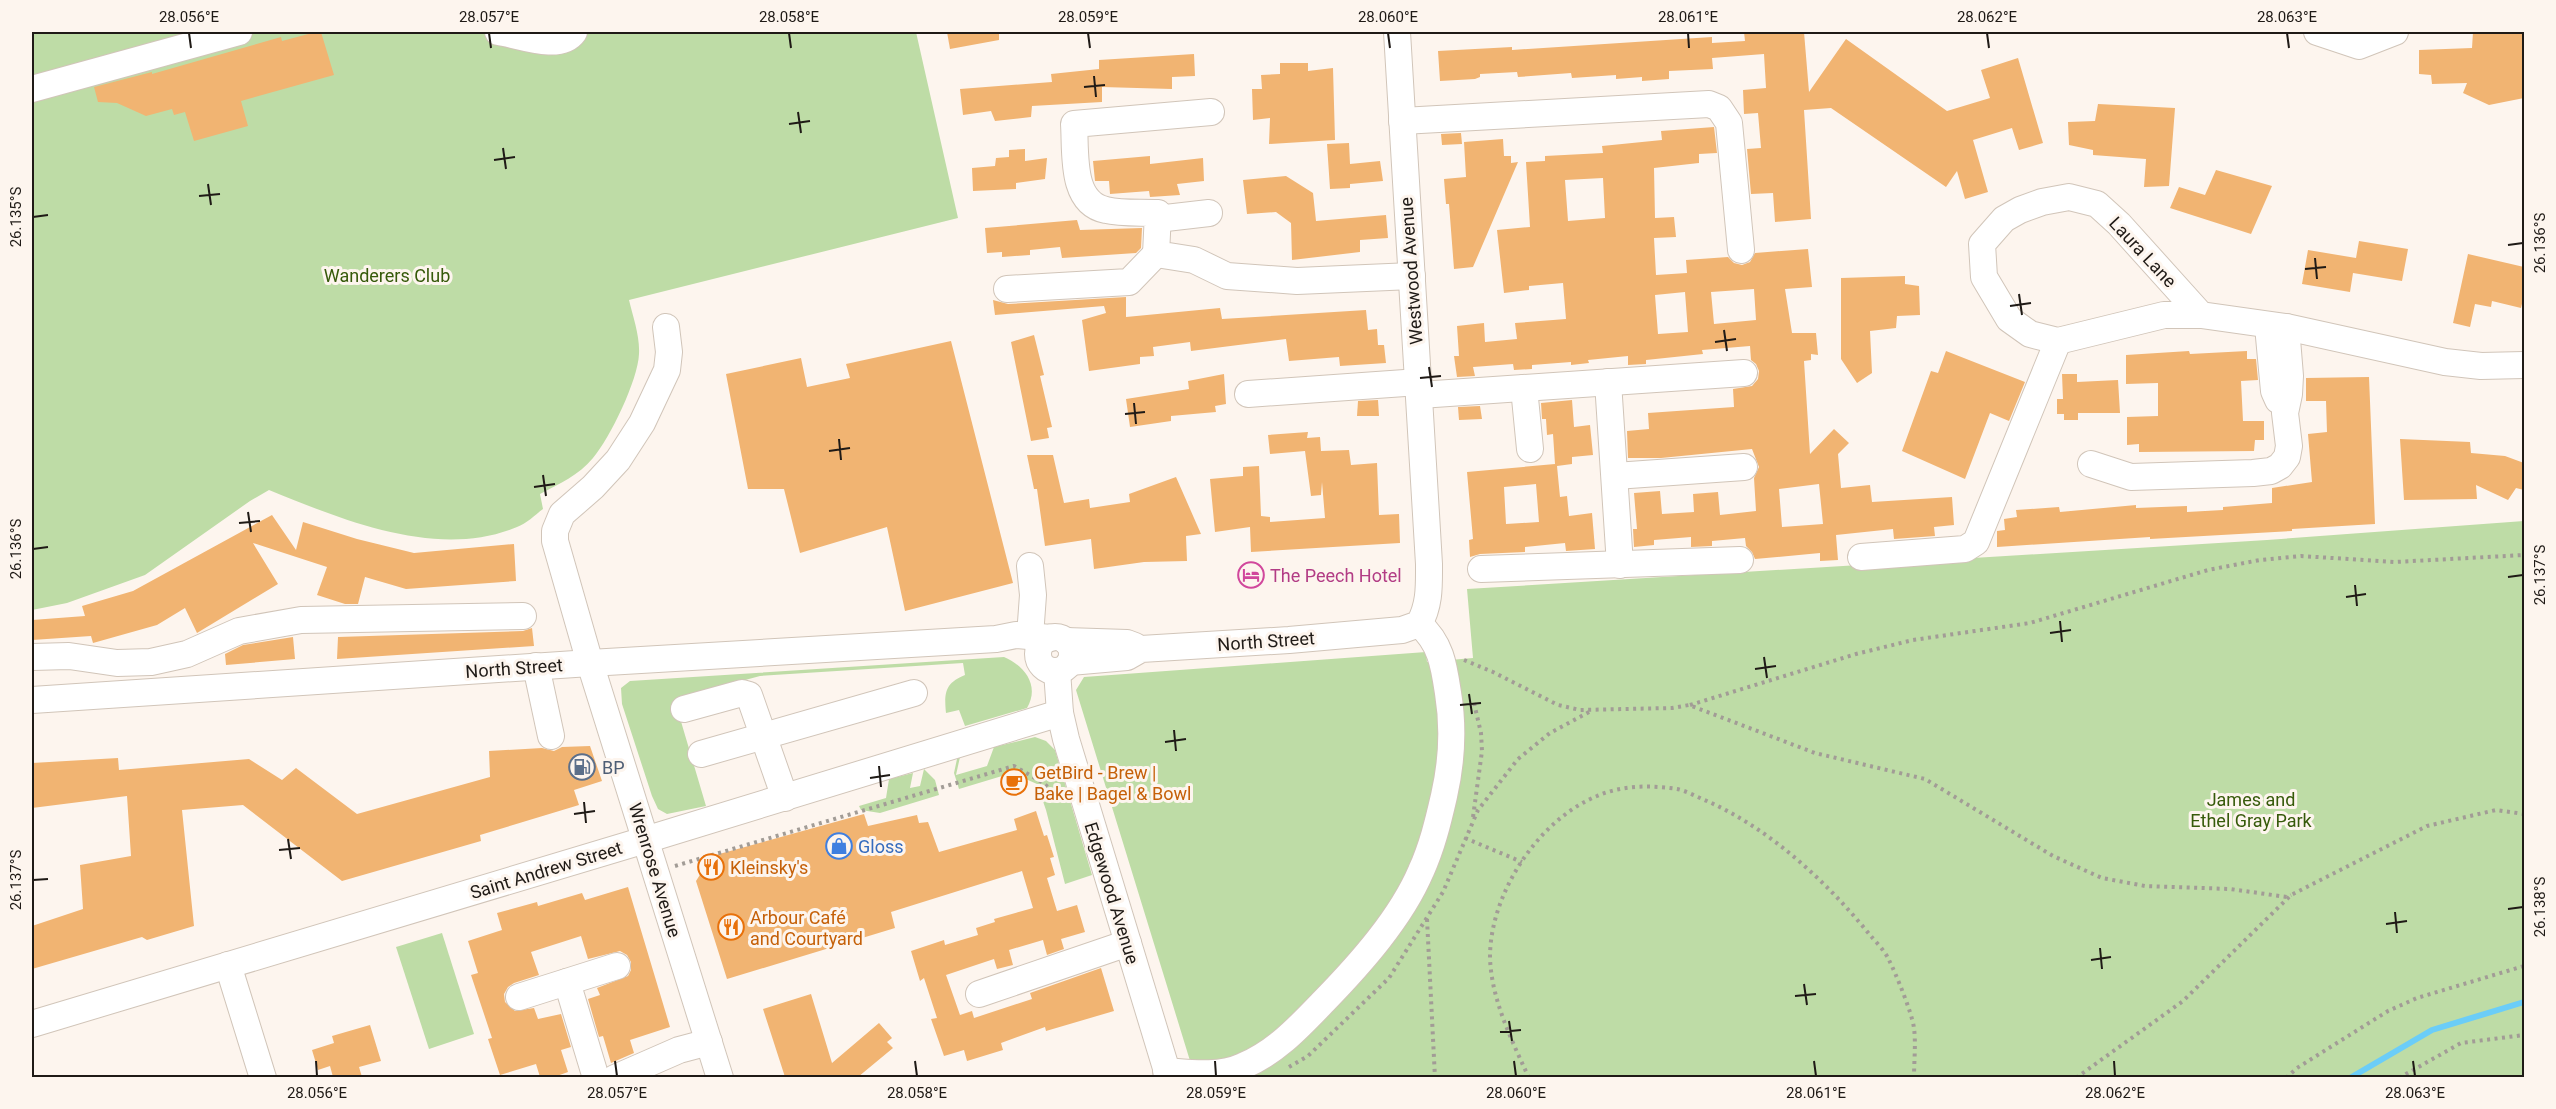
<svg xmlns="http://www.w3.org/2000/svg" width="2556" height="1109" viewBox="0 0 2556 1109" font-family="Roboto,sans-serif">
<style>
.green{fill:#bedca6}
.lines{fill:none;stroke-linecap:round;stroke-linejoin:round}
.stream{stroke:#6bcdf8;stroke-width:6}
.building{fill:#f1b472;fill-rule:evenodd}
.minor-casing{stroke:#d1c5b9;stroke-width:28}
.path{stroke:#a29c96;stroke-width:4;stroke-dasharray:3 4.5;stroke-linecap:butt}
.minor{stroke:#fff;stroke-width:26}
.ticks{fill:none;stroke:#1f1a16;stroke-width:2}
.labels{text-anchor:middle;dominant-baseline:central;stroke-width:6;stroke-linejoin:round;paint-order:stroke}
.street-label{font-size:18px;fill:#1f1a16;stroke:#fdf5ee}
.park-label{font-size:18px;fill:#365a0a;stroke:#fdf5ee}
.hotel-label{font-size:18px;fill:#b23c85;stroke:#fdf5ee;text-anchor:start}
.service-label{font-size:18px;fill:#4e5e75;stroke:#fdf5ee;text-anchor:start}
.food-label{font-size:18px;fill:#c56008;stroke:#fdf5ee;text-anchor:start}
.shop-label{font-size:18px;fill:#366cbe;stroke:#fdf5ee;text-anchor:start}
.neatline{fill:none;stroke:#1f1a16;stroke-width:2}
.ticks-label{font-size:15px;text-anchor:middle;fill:#1f1a16}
</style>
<rect width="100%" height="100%" fill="#fdf5ee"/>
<g class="green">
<path d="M32,32H916L958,218L629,300C633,317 640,336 639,354C638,380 610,438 593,458C579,475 559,484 540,494L543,509C535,515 526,524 517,527C438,560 343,520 269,490L250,501L145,575L67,603L32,610Z"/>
<path d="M2524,521V1077H1195L1076,690L1084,677L1426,652L1427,662L1473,658L1467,589L2267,540Z"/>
<path d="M1004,657C1025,666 1040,686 1027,708L965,726L959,710L946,713C944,693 945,683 965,675L963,663L760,676L682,697L677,708L706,806L667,814L658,809L652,796L622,704L621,688L630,681Z"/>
<path d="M1035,737L1046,741L1055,750L1092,875L1065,884L1046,810L1037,784L1012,773L959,789L954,773L957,759L960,757L956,775L987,766L994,747Z"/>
<path d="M924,769L935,780L939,795L880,813L861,810L859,806L886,798L889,779L913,773L910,788L920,786Z"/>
<path d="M442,933L474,1034L429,1049L396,947Z"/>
</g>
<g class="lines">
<path class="stream" d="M2350,1078L2432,1030L2524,1002"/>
</g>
<g class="building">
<path d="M316,32H321L334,75L241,101L248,126L194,141L185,112L174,115L172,109L146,116L117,103L98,102L94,87L152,72V74L281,37L282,41Z"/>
<path d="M947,32H999V40L950,49Z"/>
<path d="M1744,32H1804L1809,92L1846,39L1947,111L1990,98L1981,70L2018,58L2043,143L2019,150L2012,128L1973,140L1988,192L1965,199L1957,171L1946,187L1831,108L1804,110L1811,219L1775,222L1773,193L1751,194L1747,149L1761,148L1758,113L1744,114L1743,90L1766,88L1764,54L1712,58L1713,69L1669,71V79L1642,81V77L1616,79V75L1572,78L1571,73L1518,77L1517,72L1480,74V77L1475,79L1440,81L1438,51L1512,47V50L1712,37V43L1745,41Z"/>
<path d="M2473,32H2524V98L2489,105L2463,93L2467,83L2432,84L2431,75L2419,74V50L2472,48Z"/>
<path d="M1194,54L1195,76L1172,77V89L1102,87V102L1032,106L1031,117L995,121L991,111L963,115L960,89L1052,82L1051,74L1099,69V60Z"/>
<path d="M1280,63H1308V71L1333,68L1335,140L1269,144L1270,118L1253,120L1252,89H1262L1261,75L1280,74Z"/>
<path d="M2098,104L2175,108L2169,186L2144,187L2146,159L2093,155V150L2069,145L2068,122L2095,121Z"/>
<path d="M1714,127L1717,153L1699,154V163L1654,168L1655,218L1674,217L1676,237L1654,238L1656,275L1687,273L1686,260L1728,257L1734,263L1742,265L1750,262L1755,253L1808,249L1812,287L1785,289L1792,333H1816L1818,355L1811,354V360L1804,361L1810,454L1834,429L1849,443L1838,454L1841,488L1870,485L1872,502L1952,497L1954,525L1934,527L1935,536L1894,539L1893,529L1836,535L1838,560L1820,561V553L1755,559L1752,552L1746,546L1745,538L1712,541V546L1691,547V537L1654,540V545L1634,547L1633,529H1637L1634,493L1660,491L1662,514L1694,512L1693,494L1718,492L1720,515L1756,511L1754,478L1759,467L1752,449L1661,458H1628L1627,431L1649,429L1648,413L1734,407L1733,389L1752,386L1758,379L1759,371L1756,364L1751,360L1750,346L1702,350L1703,354L1646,360V364L1628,365V356L1588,360L1589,363L1571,365V362L1532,365V369L1514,370L1513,364L1473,367L1475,376L1457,377L1454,356H1459L1457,326L1484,323L1485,342L1517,339L1515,323L1566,319L1563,283L1529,286V290L1504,293L1497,230L1530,227L1526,162L1545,161V156L1603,153L1602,146L1662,140L1661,131ZM1603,178L1605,218L1568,221L1565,180ZM1754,289L1756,320L1714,324L1711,292ZM1685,292L1688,332L1658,334L1655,295ZM1819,484L1823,524L1782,527L1779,489Z"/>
<path d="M1461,133L1462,144L1442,145L1441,134Z"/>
<path d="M1503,139L1504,156H1511V163L1518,162L1473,267L1454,269L1449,204H1446L1444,179L1466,177L1464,142Z"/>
<path d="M1349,143L1350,164L1380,161L1383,181L1350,184V188L1330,189L1327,144Z"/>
<path d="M1025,149V161L1047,158L1045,179L1016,183V189L973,191L972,168L995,166L996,158L1009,157V150Z"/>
<path d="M1150,156V164L1203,158L1204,181L1177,184L1180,195L1150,197L1149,191L1110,194L1109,181H1095L1093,161Z"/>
<path d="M2216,170L2272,186L2251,234L2170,208L2179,187L2205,195Z"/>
<path d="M1286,176L1313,193L1316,221L1386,215L1388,238L1360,240V252L1292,260L1291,223L1276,212L1247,214L1243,180Z"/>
<path d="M1077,220L1080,230L1142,228L1141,248L1136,253L1062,258L1060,247L1030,250V255L1002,257V252L987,253L985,228Z"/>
<path d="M2359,241L2408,249L2402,281L2353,273L2350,292L2302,284L2308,250L2356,258Z"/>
<path d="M2468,254L2524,267V295L2521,308L2492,301L2491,307L2475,304L2470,327L2453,323Z"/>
<path d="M1905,276V284L1919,286L1920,315L1897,316L1896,328L1870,331L1872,373L1857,383L1841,359V278Z"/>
<path d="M1126,297V317L1220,308L1222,319L1366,310L1368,330L1377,329L1378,345H1384L1386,363L1340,366L1339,357L1289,361L1286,339L1191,351L1190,342L1153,347L1154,356L1140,357V364L1089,371L1082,320L1106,313L1104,306L995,315L993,300L1008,304Z"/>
<path d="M1034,335L1044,375L1040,376L1052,427L1047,428L1049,438L1031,441L1011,342Z"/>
<path d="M951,341L1013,583L905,611L887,527L800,553L784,489H748L726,374L801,358L807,387L850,378L846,364Z"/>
<path d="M1946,351L2025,382L2009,421L1990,413L1965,479L1902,451L1931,371L1938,373Z"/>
<path d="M2189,351L2190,354L2247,351V359H2256L2258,380L2241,381L2243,421H2264V440H2255L2254,451L2139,452V444L2127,445V417L2158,416V383L2126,384V355Z"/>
<path d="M1224,374L1226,404L1215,406L1216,412L1171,416V421L1130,427L1126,399L1189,389L1188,381Z"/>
<path d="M2062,374H2077V382L2118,380L2120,413H2078V420H2064V414H2057V399H2063Z"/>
<path d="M2369,377L2375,524L2292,529V531L2150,539V537L1997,547V531L2005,530L2004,519L2017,517L2016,510L2059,507L2060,512L2136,505V508L2187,506V512L2223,510V507L2272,503V488L2312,482L2308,434L2327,432L2326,401H2306V378Z"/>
<path d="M1378,400L1379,416H1357L1358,401Z"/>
<path d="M1572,400L1574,427L1590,425L1593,455L1572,457V464L1557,466L1560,497L1567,496L1569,516L1592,513L1595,549L1566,551L1565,543L1525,547V552L1480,554L1470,557L1469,540L1473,539L1467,472L1555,464L1553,434L1547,435L1546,419H1542L1541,403ZM1536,484L1539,522L1506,524L1504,487Z"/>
<path d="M1480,406L1482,419L1459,420L1458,407Z"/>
<path d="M1308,432L1307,438L1320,437L1321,451L1349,450L1351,465L1377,463L1379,515L1399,514L1400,543L1251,552L1250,527L1215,532L1210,479L1243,476V467L1259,466L1261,516L1270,517V522L1325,518L1322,482L1321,495L1311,496L1305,451L1270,454L1268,435Z"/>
<path d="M2400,439L2470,442L2471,453L2505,456L2524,463V490L2516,488L2508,500L2476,485L2477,499L2404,500Z"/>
<path d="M1027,455H1053L1064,503L1089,499L1090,508L1130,502L1129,494L1176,477L1201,534L1186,536L1187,561L1144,562L1094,569L1091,539L1045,546L1037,489H1034Z"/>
<path d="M272,515L296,550L303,522L357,539L414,553L514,544L516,581L406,589L365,577L358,604H345L317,595L327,567L253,543L278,584L197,633L185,608L157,625L93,643L91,636L32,640V620L85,616L82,606L133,591Z"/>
<path d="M532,628L534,646L337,659L338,637L523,631Z"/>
<path d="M293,637L295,659L226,665L225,654L243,645Z"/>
<path d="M590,746L602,781L574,790L579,805L480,835L481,841L342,881L243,805L182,810L194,926L147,940L142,937L32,969V926L83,909L80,865L131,856L127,796L32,808V763L118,758L119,770L249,759L282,780L296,768L357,814L490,777L489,751L542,748L554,751L562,747Z"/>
<path d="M1036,811L1044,836L1047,835L1054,857L1050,858L1055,875L1047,878L1057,911L1077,905L1085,932L1061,939L1064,949L1047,955L1043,940L1009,950L1013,965L997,969L994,959L946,975L960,1015L972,1011L974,1018L1032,999L1030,993L1101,968L1114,1011L1046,1031L1045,1027L1001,1043L1003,1050L967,1061L964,1050L944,1056L931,1019L937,1018L924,978L920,981L911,951L944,940L945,945L978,935L976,928L995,922L994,919L1033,908L1022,871L891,912L895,928L727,979L696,881L712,856L864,814L868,826L917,815L919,823L928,822L939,852L1017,830L1014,819Z"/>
<path d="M628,887L670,1027L630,1040L634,1053L611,1063L603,1036L599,1037L588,999L600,995L597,988L628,976L631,970V962L627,955L620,951L588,959L581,936L531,952L539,975L514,983L508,987L504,994L505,1002L515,1011L534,1008L538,1019L561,1014L571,1047L561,1050L568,1072L554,1077H540L536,1064L500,1075L488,1039L492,1038L471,975L478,973L468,941L502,930L497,913L537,902L538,906L582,893L585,900Z"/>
<path d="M811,994L832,1063L879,1023L892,1038L887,1042L893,1048L858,1077H785L763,1009Z"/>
<path d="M370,1025L381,1061L359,1067L362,1077H333L330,1066L318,1070L312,1050L334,1043L332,1036Z"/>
</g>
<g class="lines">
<g class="minor-casing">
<g id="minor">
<path d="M498,32C519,35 560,52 574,32"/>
<path d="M2317,32L2359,46L2395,32"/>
<path d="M32,89L239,32"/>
<path d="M1211,112L1074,124C1076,152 1070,203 1106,210C1122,214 1141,212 1158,213L1156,254L1194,260L1227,276L1297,281L1412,276"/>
<path d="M1402,121L1709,104L1719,108L1729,123L1741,250"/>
<path d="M1157,219L1209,213"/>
<path d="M1007,289L1129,282L1156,254"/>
<path d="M2201,315L2119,224L2097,204L2069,197L2042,202L2020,210L2004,219L1982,244L1984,277L2009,319L2030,334L2058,341L2164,315H2201L2286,327L2445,362L2481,366L2524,365"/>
<path d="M2268,326L2274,391L2278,400"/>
<path d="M666,327L669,352L667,370L642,423L618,460L593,487L562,514L555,531V541L590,663L720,1078"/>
<path d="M1608,382L1620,565"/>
<path d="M1524,388L1530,449"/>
<path d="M1248,394L1419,382"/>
<path d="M1420,395L1744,373"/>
<path d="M2091,464L2131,477L2253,473L2271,471L2280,466L2287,457L2289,446L2285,413L2289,394L2290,376L2286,327"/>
<path d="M1615,476L1744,467"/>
<path d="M1861,557L1965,549L1976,542L2058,341"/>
<path d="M1481,569L1740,560"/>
<path d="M1030,636L1033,595L1030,566"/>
<circle cx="1055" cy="654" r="17"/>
<path d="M1066,641L1127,643L1135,646"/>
<path d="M32,657L69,656L117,663L151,662L187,654L239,631L301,620L523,616"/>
<path d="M1070,662L1127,657L1141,649L1289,640L1402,630L1419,624C1430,605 1429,585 1429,564L1397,32"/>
<path d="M536,666L551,736"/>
<path d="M1057,671L1060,713L1066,739L1169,1078"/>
<path d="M32,700L590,663L996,639L1016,635L1051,638"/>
<path d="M684,709L742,693L749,695L785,798"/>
<path d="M701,754L914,693"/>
<path d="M228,965L263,1078"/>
<path d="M567,982L596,1078"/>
<path d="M979,994L1128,943"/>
<path d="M519,997L617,966"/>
<path d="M32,1024L645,840L1060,713"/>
<path d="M1166,1071C1191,1073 1219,1077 1243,1066C1276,1052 1299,1027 1324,1001C1360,964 1401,918 1421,871C1432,847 1438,822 1444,796C1452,761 1454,729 1448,693C1444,666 1441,643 1419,624"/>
<path d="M615,1078L679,1050L709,1042"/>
</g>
</g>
<g class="path">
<path d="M1464,660L1493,672L1558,705L1580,710L1672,708L1689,705L1815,753L1925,779L2053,856L2102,878L2145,886L2230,889L2287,897L2291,895"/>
<path d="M1690,705L1856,654L1913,640L2030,623L2208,570L2260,560L2301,556L2395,562L2524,555"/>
<path d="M1473,817L1482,751L1481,733L1474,703"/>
<path d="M1465,838L1522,862"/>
<path d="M675,866L1014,766L1042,782L1060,798"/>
<path d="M1427,919L1435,1078"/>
<path d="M1289,1067L1308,1056L1389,978L1443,892L1478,810L1518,759L1550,733L1591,711"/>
<path d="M1529,1078C1512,1041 1491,999 1490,957C1490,894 1538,820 1597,796C1622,785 1651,785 1677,789C1687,791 1697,797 1707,801C1770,829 1826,881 1870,935C1876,942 1885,951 1889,960C1896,974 1912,1013 1914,1028C1916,1044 1914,1061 1914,1078"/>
<path d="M2076,1078L2183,1001L2291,895L2427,826L2496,810L2524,814"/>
<path d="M2286,1078L2297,1068L2388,1011L2417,998L2524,966"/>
<path d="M2399,1078L2461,1043L2524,1035"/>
</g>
<use href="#minor" class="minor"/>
</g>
<path class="ticks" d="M189,33L191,48M489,33L491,48M789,33L791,48M1088,33L1090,48M1388,33L1390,48M1688,33L1689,48M1987,33L1989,48M2287,33L2289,48M1094,76L1096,97M1084,87L1105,85M798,112L801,133M789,124L810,121M503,148L506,169M494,160L515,157M208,184L211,205M199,196L220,194M33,217L48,215M2508,245L2523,243M2315,258L2317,279M2305,269L2326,267M2019,294L2022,315M2010,306L2031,303M1724,330L1727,351M1715,342L1736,339M1429,367L1432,387M1420,378L1441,376M1134,403L1136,424M1125,414L1145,412M839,439L841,460M829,451L850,448M543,475L546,496M534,487L555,484M248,512L251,532M239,523L260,521M33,549L48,547M2508,577L2523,575M2355,585L2357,606M2346,597L2366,594M2060,621L2062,642M2050,633L2071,630M1764,657L1767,678M1755,669L1776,666M1469,694L1472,714M1460,705L1481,703M1174,730L1176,751M1165,742L1186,739M879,766L881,787M870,778L890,775M584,802L586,823M574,814L595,811M288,839L291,859M279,850L300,848M33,880L48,879M2508,909L2523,907M2395,912L2397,933M2386,924L2407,921M2100,948L2102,969M2091,960L2111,957M1804,984L1807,1005M1795,996L1816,994M1509,1021L1512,1041M1500,1032L1521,1030M316,1061L317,1076M615,1061L617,1076M915,1061L917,1076M1215,1061L1216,1076M1514,1061L1516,1076M1814,1061L1816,1076M2114,1061L2115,1076M2413,1061L2415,1076"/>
<defs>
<g id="hotel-ring" transform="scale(1.35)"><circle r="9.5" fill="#fdf5ee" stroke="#d1479c" stroke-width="1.5"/><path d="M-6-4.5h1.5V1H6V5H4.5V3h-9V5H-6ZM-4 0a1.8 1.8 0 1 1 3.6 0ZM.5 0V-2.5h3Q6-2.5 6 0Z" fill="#d1479c"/></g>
<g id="fuel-ring" transform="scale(1.35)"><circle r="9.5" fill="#fdf5ee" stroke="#5c6f8a" stroke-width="1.5"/><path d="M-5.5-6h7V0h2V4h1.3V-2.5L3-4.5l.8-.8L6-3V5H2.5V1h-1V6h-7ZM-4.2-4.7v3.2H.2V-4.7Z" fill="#5c6f8a"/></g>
<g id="cafe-ring" transform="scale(1.35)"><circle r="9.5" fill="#fdf5ee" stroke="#e8710a" stroke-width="1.5"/><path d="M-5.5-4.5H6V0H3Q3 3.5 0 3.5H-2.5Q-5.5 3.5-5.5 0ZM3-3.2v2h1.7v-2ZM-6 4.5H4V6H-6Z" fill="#e8710a"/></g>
<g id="shop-ring" transform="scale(1.35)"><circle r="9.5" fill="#fdf5ee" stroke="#3f7fe0" stroke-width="1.5"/><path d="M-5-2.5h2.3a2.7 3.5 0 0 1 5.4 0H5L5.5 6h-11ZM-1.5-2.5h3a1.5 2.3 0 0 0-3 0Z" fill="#3f7fe0"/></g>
<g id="restaurant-ring" transform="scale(1.35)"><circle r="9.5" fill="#fdf5ee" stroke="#e8710a" stroke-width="1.5"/><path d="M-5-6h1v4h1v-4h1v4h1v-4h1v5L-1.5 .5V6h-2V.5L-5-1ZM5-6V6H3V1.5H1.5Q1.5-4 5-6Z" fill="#e8710a"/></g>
</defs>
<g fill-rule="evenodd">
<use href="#hotel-ring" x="1251" y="575"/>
<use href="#fuel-ring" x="582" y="767"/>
<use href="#cafe-ring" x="1014" y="782"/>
<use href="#shop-ring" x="839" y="846"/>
<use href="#restaurant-ring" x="711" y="867"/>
<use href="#restaurant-ring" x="731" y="927"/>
</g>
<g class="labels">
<g class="street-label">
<text transform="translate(2143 252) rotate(47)">Laura Lane</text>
<text transform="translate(1411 271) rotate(-94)">Westwood Avenue</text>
<text transform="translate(1266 641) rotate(-4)">North Street</text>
<text transform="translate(514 668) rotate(-4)">North Street</text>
<text transform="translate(546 870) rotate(-17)">Saint Andrew Street</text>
<text transform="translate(655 870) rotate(73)">Wrenrose Avenue</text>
<text transform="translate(1112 893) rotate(73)">Edgewood Avenue</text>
</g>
<g class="park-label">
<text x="387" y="275">Wanderers Club</text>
<text x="2251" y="799">James and<tspan x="2251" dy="21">Ethel Gray Park</tspan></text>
</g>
<g class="hotel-label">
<text x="1270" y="575">The Peech Hotel</text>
</g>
<g class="service-label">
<text x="602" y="767">BP</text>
</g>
<g class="food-label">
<text x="1034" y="772">GetBird - Brew |<tspan x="1034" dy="21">Bake | Bagel &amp; Bowl</tspan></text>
<text x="730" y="867">Kleinsky's</text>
<text x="750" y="917">Arbour Café<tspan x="750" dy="21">and Courtyard</tspan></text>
</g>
<g class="shop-label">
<text x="858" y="846">Gloss</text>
</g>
</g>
<rect width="2556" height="1109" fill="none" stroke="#fdf5ee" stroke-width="66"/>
<rect x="33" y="33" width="2490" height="1043" class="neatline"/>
<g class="ticks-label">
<text x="189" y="22">28.056°E</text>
<text x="489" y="22">28.057°E</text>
<text x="789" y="22">28.058°E</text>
<text x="1088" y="22">28.059°E</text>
<text x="1388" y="22">28.060°E</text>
<text x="1688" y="22">28.061°E</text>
<text x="1987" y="22">28.062°E</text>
<text x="2287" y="22">28.063°E</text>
<text transform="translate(16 217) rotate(-90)" y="5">26.135°S</text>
<text transform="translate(2540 243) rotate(-90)" y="5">26.136°S</text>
<text transform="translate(16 549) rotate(-90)" y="5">26.136°S</text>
<text transform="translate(2540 575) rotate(-90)" y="5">26.137°S</text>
<text transform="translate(16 880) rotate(-90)" y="5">26.137°S</text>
<text transform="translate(2540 907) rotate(-90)" y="5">26.138°S</text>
<text x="317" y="1098">28.056°E</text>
<text x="617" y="1098">28.057°E</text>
<text x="917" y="1098">28.058°E</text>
<text x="1216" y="1098">28.059°E</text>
<text x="1516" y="1098">28.060°E</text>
<text x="1816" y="1098">28.061°E</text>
<text x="2115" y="1098">28.062°E</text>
<text x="2415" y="1098">28.063°E</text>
</g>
</svg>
